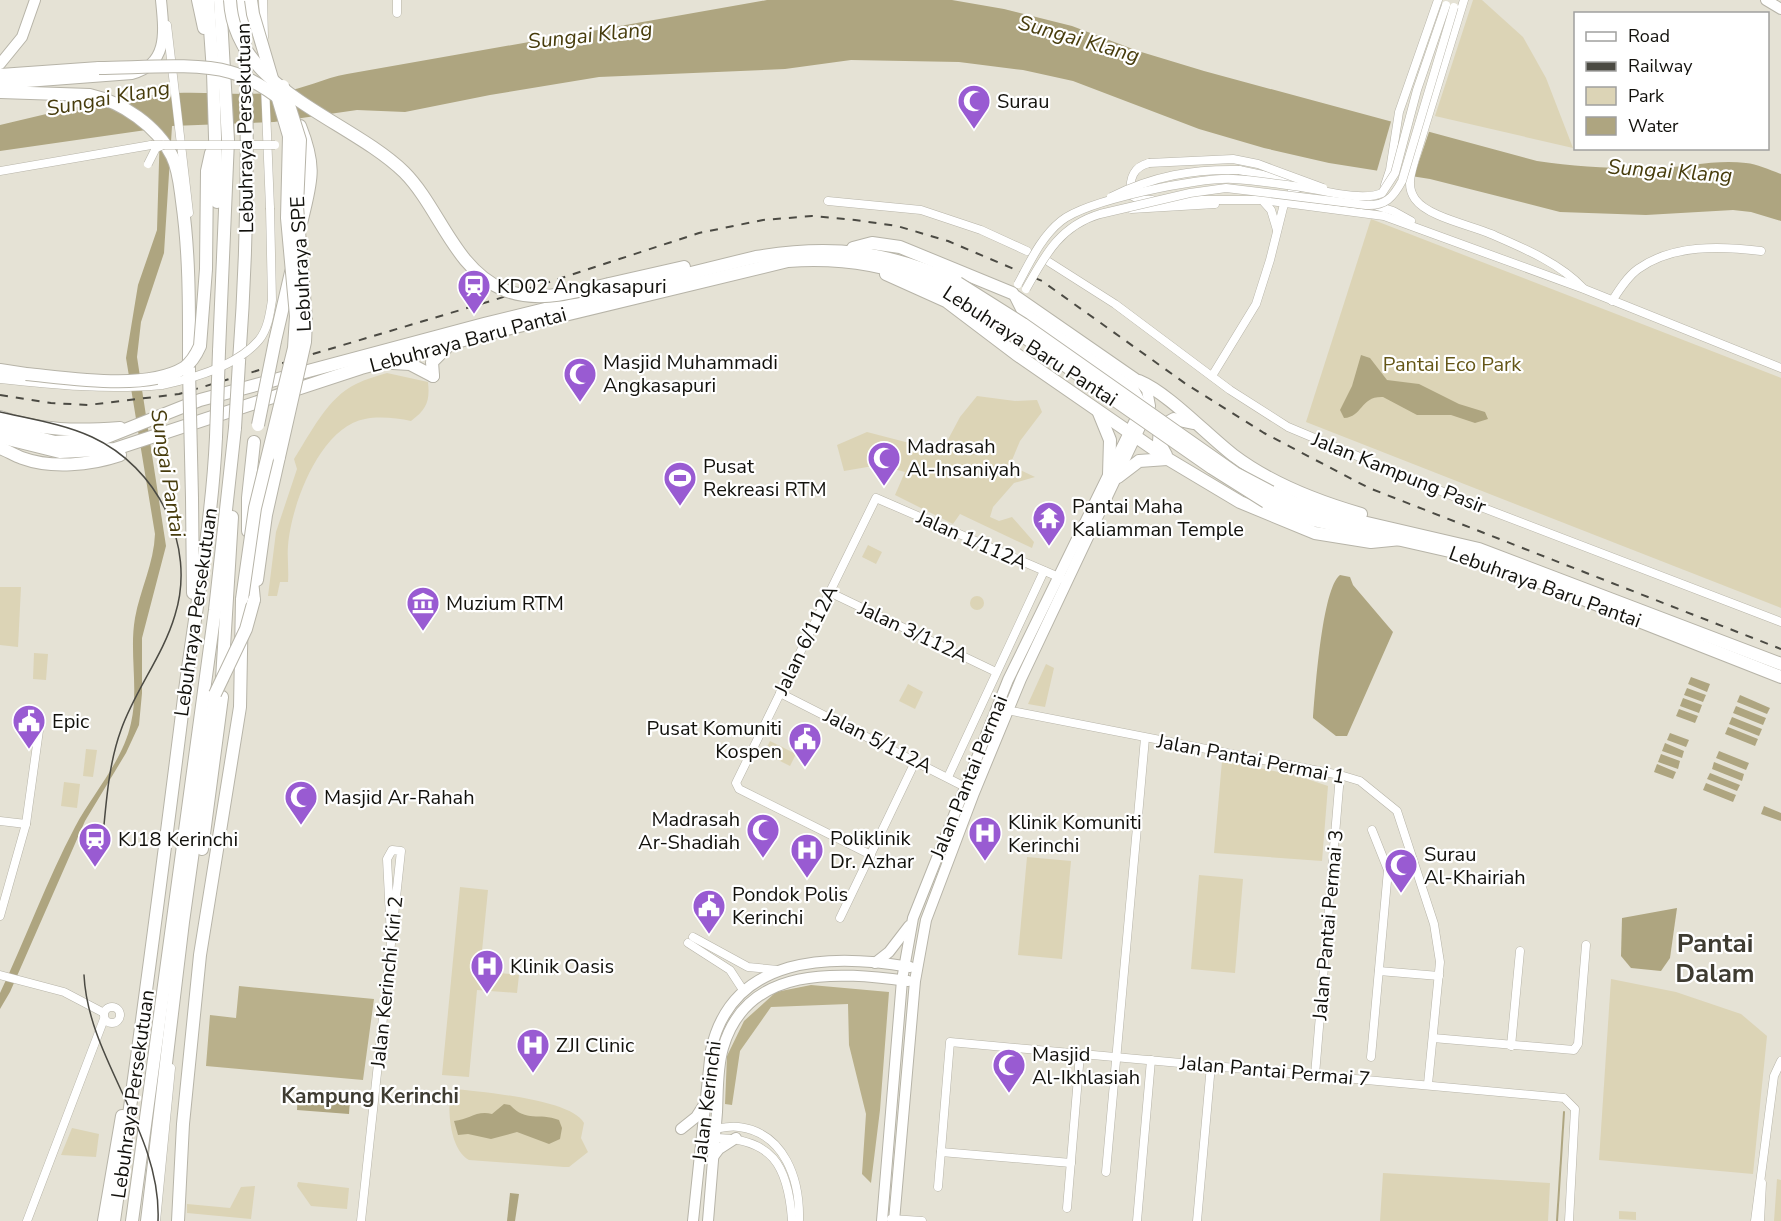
<svg xmlns="http://www.w3.org/2000/svg" width="1781" height="1221" viewBox="0 0 1781 1221" font-family="'Nunito Sans',sans-serif">
<style>
.green{fill:#dcd4b6}
.forest{fill:#b9b08b}
.water{fill:#aea580}
.pier{fill:#e5e2d5}
.lines{fill:none;stroke-linecap:round;stroke-linejoin:round}
.stream{stroke:#aea580;stroke-width:2}
.minor-casing{stroke:#b7b4a8;stroke-width:9}
.major-casing{stroke:#b7b4a8;stroke-width:12}
.highway-casing{stroke:#b7b4a8;stroke-width:14}
.minor{stroke:#fff;stroke-width:8}
.major{stroke:#fff;stroke-width:10}
.highway{stroke:#fff;stroke-width:12}
.tram{stroke:#4b4a43;stroke-width:1.5}
.rail{stroke:#4b4a43;stroke-width:2;stroke-dasharray:8 8;stroke-linecap:butt}
.minor-bridge-casing{stroke:#b7b4a8;stroke-width:9;stroke-linecap:butt}
.highway-bridge-casing{stroke:#b7b4a8;stroke-width:14;stroke-linecap:butt}
.minor-bridge{stroke:#fff;stroke-width:8}
.highway-bridge{stroke:#fff;stroke-width:12}
.labels{text-anchor:middle;dominant-baseline:central;stroke-width:4.5;stroke-linejoin:round;paint-order:stroke}
.poi-label{font-size:20px;fill:#12110c;stroke:#fff;text-anchor:start}
.street-label{font-size:20px;fill:#12110c;stroke:#fff}
.park-label{font-size:20px;fill:#645617;stroke:#fff}
.water-label{font-size:21px;font-style:italic;fill:#473c0c;stroke:#fff}
.neighbourhood-label{font-size:21px;font-weight:bold;fill:#3f3c32;stroke:#fff}
.district-label{font-size:26px;font-weight:bold;fill:#3f3c32;stroke:#fff}
</style>
<rect width="100%" height="100%" fill="#e5e2d5"/>
<g class="green">
<path d="M1473,0H1482L1523,37L1546,78L1573,148L1435,116Z"/>
<path d="M1371,219L1781,378V608L1306,422Z"/>
<path d="M387,373L428,382C430,401 427,409 411,421C397,418 379,416 365,419C320,427 291,505 288,546C287,558 289,570 288,582H280L277,596H268L276,532L297,469L294,459C310,434 328,397 356,384C366,379 377,376 387,373Z"/>
<path d="M977,396L1015,401L1037,400L1042,412L1020,441L1010,465L1035,477L1014,483L993,507L990,517L999,521L1012,517L1034,542L1032,548L960,514L953,524L895,495L905,472L879,465L844,471L837,445L867,432L917,445L944,447L960,417Z"/>
<path d="M868,545L882,552L876,564L862,557Z"/>
<path d="M0,587H21L18,647L0,645Z"/>
<circle cx="977" cy="603" r="7"/>
<path d="M34,653L48,654L46,680L33,679Z"/>
<path d="M1046,664L1054,668L1045,707L1028,704Z"/>
<path d="M908,684L923,692L915,709L899,701Z"/>
<path d="M770,741L796,754L790,766L764,753Z"/>
<path d="M86,749L97,750L93,777L83,776Z"/>
<path d="M1222,761L1295,775L1328,786L1322,861L1214,853Z"/>
<path d="M64,782L80,784L77,808L61,806Z"/>
<path d="M1027,857L1071,861L1062,959L1018,955Z"/>
<path d="M1199,875L1243,879L1235,973L1191,969Z"/>
<path d="M460,887L488,890L480,971L519,975L517,993L477,990L469,1077L442,1075Z"/>
<path d="M1611,979L1676,992L1741,1014L1767,1036L1753,1174L1599,1160Z"/>
<path d="M455,1089C481,1092 571,1099 584,1123L581,1138L588,1152L569,1167H564L469,1160C450,1149 448,1113 450,1094Z"/>
<path d="M72,1128L99,1134L96,1157L61,1155Z"/>
<path d="M1383,1173L1550,1183L1548,1221H1380Z"/>
<path d="M1777,1179L1781,1180V1221H1774Z"/>
<path d="M298,1182L349,1188L347,1209L311,1206L297,1186Z"/>
<path d="M255,1186L251,1219L187,1213V1204L230,1208L241,1187Z"/>
<path d="M1619,1211L1636,1212V1220L1619,1219Z"/>
</g>
<g class="forest">
<path d="M811,985L889,992L880,1110L871,1183L862,1174L866,1114L849,1045L848,1004L771,1007L740,1051L732,1105L725,1104L727,1056L744,1021L776,992Z"/>
<path d="M239,986L374,999L363,1080L206,1066L210,1015L236,1018Z"/>
</g>
<g class="water">
<path d="M767,0H952L1004,9L1072,26L1138,51L1204,71L1537,161C1577,167 1617,169 1658,168C1687,167 1717,159 1746,163C1757,164 1770,170 1781,174V221L1751,212L1733,210L1646,215L1560,212L1430,179L1329,163L1264,148L1199,129L1073,81L1023,70L959,62L851,60L785,69L599,77L490,95L405,112L357,110L274,122L172,126L164,253L141,322L137,357L166,546L142,638V693L139,725L126,753L85,821L10,992L0,1009V993C26,938 47,880 75,827C93,793 123,761 131,723C139,688 129,653 135,618C140,590 154,563 155,534L126,358L138,285L157,230L160,128L0,151V125C53,112 107,99 162,94C201,90 241,97 281,92C304,89 324,78 347,74Z"/>
<path d="M1361,355L1370,358L1387,380L1419,384L1459,404L1485,412L1488,419L1475,423L1451,415H1417L1383,397C1360,396 1363,417 1344,418L1340,410L1352,386Z"/>
<path d="M1340,575L1350,577L1353,585L1393,632L1347,736H1336L1313,718C1315,693 1322,588 1340,575Z"/>
<path d="M1691,677L1710,684L1707,692L1688,684Z"/>
<path d="M1687,688L1706,695L1703,702L1684,695Z"/>
<path d="M1740,695L1770,708L1767,714L1737,702Z"/>
<path d="M1683,698L1702,705L1699,713L1680,706Z"/>
<path d="M1736,706L1766,718L1763,725L1733,713Z"/>
<path d="M1679,709L1698,716L1695,723L1676,716Z"/>
<path d="M1732,717L1762,729L1759,736L1729,724Z"/>
<path d="M1728,727L1758,739L1755,746L1725,734Z"/>
<path d="M1670,733L1689,740L1686,747L1667,740Z"/>
<path d="M1665,743L1684,751L1682,758L1662,751Z"/>
<path d="M1719,751L1749,763L1746,770L1716,758Z"/>
<path d="M1661,754L1680,761L1678,769L1658,762Z"/>
<path d="M1714,762L1744,774L1742,781L1712,769Z"/>
<path d="M1657,764L1676,772L1673,779L1654,772Z"/>
<path d="M1710,773L1740,785L1737,791L1707,779Z"/>
<path d="M1706,783L1736,795L1733,802L1703,790Z"/>
<path d="M1764,806L1781,813V821L1761,814Z"/>
<path d="M1677,908L1670,958L1661,971L1631,968L1621,956L1622,918Z"/>
<path d="M298,1094L350,1099L349,1114L297,1110Z"/>
<path d="M504,1104L510,1105C527,1123 538,1112 559,1120L562,1128L560,1139L549,1144L517,1132L491,1139L468,1134L458,1135L454,1121C469,1120 476,1110 492,1114Z"/>
<path d="M510,1193L519,1194L515,1221H507Z"/>
</g>
<path class="pier" d="M1392,118L1430,129L1413,179L1376,174Z"/>
<g class="lines">
<path class="stream" d="M1557,1221L1564,1112"/>
<g class="minor-casing">
<g id="minor">
<path d="M263,0L264,37"/>
<path d="M1464,0L1415,159C1411,174 1406,186 1415,199C1428,217 1470,225 1491,234C1521,247 1560,263 1583,288"/>
<path d="M397,13V0"/>
<path d="M167,25L189,213"/>
<path d="M265,85L270,208"/>
<path d="M1149,163C1133,167 1129,178 1131,195L1138,199L1152,200"/>
<path d="M1239,170L1306,184"/>
<path d="M0,171L151,145"/>
<path d="M1385,185L1390,170L1399,112L1438,0"/>
<path d="M1349,197L1393,211L1411,221"/>
<path d="M1167,200H1262L1384,216L1584,289L1781,368"/>
<path d="M828,201L921,210L981,230L1027,251"/>
<path d="M1263,201L1271,210L1277,230"/>
<path d="M1131,209L1215,204"/>
<path d="M1049,262L1115,304L1230,390L1288,427L1460,499L1781,622"/>
<path d="M1612,301C1619,290 1627,277 1638,269C1673,244 1721,246 1761,251"/>
<path d="M1212,376L1256,304L1270,260L1284,204L1292,191L1302,186"/>
<path d="M0,379C54,385 108,390 162,385"/>
<path d="M829,592L996,672"/>
<path d="M780,693L969,789"/>
<path d="M996,708L1340,775L1360,781L1397,811L1434,924L1440,962L1428,1084"/>
<path d="M948,777L1044,571"/>
<path d="M0,821L26,824"/>
<path d="M871,855L739,789L736,783L876,498L1061,578"/>
<path d="M0,916L26,824L40,723"/>
<path d="M840,918L916,760"/>
<path d="M693,937L748,967L778,970"/>
<path d="M688,943L730,970L743,990"/>
<path d="M1379,971L1439,976"/>
<path d="M0,975L64,992L104,1013"/>
<circle cx="112" cy="1015" r="8"/>
<path d="M1433,1038L1574,1050L1578,1044L1586,945"/>
<path d="M1511,1046L1520,951"/>
<path d="M1371,1057L1388,870L1372,830"/>
<path d="M1315,1075L1340,775"/>
<path d="M703,1130C716,1130 726,1125 739,1127C785,1133 800,1180 799,1220"/>
<path d="M714,1138C772,1138 788,1165 792,1220"/>
<path d="M941,1152L1071,1163"/>
<path d="M1106,1172L1145,738"/>
<path d="M938,1187L950,1042L1564,1098L1575,1109L1569,1221"/>
<path d="M1067,1208L1080,1054"/>
<path d="M891,1219L922,1221"/>
<path d="M27,1221L104,1019"/>
<path d="M156,1221L171,1068"/>
<path d="M361,1221L401,851L392,850L387,859L391,936"/>
<path d="M1137,1221L1151,1060"/>
<path d="M1197,1221L1211,1065"/>
<path d="M1755,1221L1774,1076L1781,1061"/>
<path d="M1760,1221L1762,1183"/>
</g>
</g>
<g class="major-casing">
<g id="major">
<path d="M1766,0L1781,9"/>
<path d="M0,64L22,37L35,0"/>
<path d="M0,84L132,74C169,64 164,31 161,0"/>
<path d="M1013,293L1022,311L1133,388L1142,405"/>
<path d="M875,963L889,952L909,926"/>
<path d="M681,1129L696,1117L705,1103"/>
<path d="M713,1157L719,1149L736,1138"/>
<path d="M693,1221L711,1050C732,955 831,953 910,967"/>
<path d="M708,1221C711,1185 714,1148 717,1112C718,1092 717,1068 723,1048C747,964 839,972 908,981"/>
<path d="M882,1221L902,980L913,918L1008,680L1140,410"/>
<path d="M894,1221L915,981L926,920L974,793L1021,679L1150,406L1147,390L1139,381L1012,293"/>
</g>
</g>
<g class="highway-casing">
<g id="highway">
<path d="M198,0L204,28"/>
<path d="M208,0L213,72L217,202"/>
<path d="M0,75L99,68"/>
<path d="M0,92L90,95C122,102 157,126 172,156C179,170 180,186 182,201C190,257 189,313 189,370"/>
<path d="M300,228C310,183 318,171 300,126"/>
<path d="M853,248L872,243L900,247L1012,293"/>
<path d="M206,269L207,171L211,153"/>
<path d="M886,274L946,301L1016,354L1168,459L1240,502L1315,533L1371,542L1401,539"/>
<path d="M609,284L684,267"/>
<path d="M275,341L291,272"/>
<path d="M219,351L228,140L220,0"/>
<path d="M239,362C248,241 249,121 243,0"/>
<path d="M393,363L410,364L433,376"/>
<path d="M0,370L26,374"/>
<path d="M433,376L432,362L450,344"/>
<path d="M1139,381C1168,393 1206,434 1233,455C1270,483 1316,501 1361,514"/>
<path d="M1099,413L1110,440L1109,475"/>
<path d="M0,417C41,431 78,431 120,428"/>
<path d="M0,428L55,442L102,439L200,400L484,324L756,257C833,244 886,251 958,283"/>
<path d="M0,437L60,452L115,449L361,368L486,334L788,261C846,257 896,266 949,290"/>
<path d="M0,448C8,451 14,455 22,458C52,469 90,465 120,455"/>
<path d="M1166,455L1159,442L1160,427L1174,419L1193,423"/>
<path d="M1118,477L1139,461L1167,459"/>
<path d="M1271,492L1295,503L1337,516L1479,549L1781,664"/>
<path d="M192,498L193,593"/>
<path d="M1266,502L1313,520L1476,557L1781,677"/>
<path d="M248,531V498L254,442"/>
<path d="M250,560L254,600"/>
<path d="M257,580L266,515L279,457"/>
<path d="M222,679L232,517"/>
<path d="M202,849L222,697"/>
<path d="M104,1221L122,1116"/>
<path d="M114,1221C139,1047 162,873 184,698C195,611 212,525 216,437"/>
<path d="M132,1221L215,610L235,428"/>
<path d="M147,1221L183,922L215,694"/>
<path d="M178,1221L183,1124L200,955L240,707L242,599"/>
</g>
</g>
<use href="#minor" class="minor"/>
<use href="#major" class="major"/>
<use href="#highway" class="highway"/>
<g class="tram">
<path d="M0,412C31,419 64,424 92,437C157,467 197,545 175,615C163,656 135,690 121,730C110,760 107,793 104,825"/>
<path d="M84,975C88,1060 162,1132 158,1221"/>
</g>
<path class="rail" d="M0,395L51,403L88,405L179,394L494,300L699,233L763,220L812,216L855,220L897,226L948,241L1042,281L1186,384L1264,433L1369,488L1781,649"/>
<g class="minor-bridge-casing">
<g id="minor-bridge">
<path d="M151,145H275"/>
<path d="M1149,163L1233,159L1258,164L1323,188"/>
<path d="M148,164L156,148L163,145"/>
<path d="M1111,197C1154,176 1192,169 1239,170"/>
<path d="M1018,284C1030,262 1041,237 1061,221C1087,200 1199,177 1233,179C1255,180 1278,184 1301,187C1322,190 1362,202 1382,193L1395,173L1417,90L1446,5"/>
<path d="M1026,289C1045,255 1060,226 1100,214L1190,193L1226,188L1366,205C1385,206 1393,198 1402,181L1454,7"/>
<path d="M162,385C195,378 237,366 259,340C268,329 270,313 272,300L270,208"/>
</g>
</g>
<g class="highway-bridge-casing">
<g id="highway-bridge">
<path d="M230,0C234,90 348,118 404,172C439,207 454,268 502,289C537,304 574,292 609,284"/>
<path d="M99,68C137,68 195,62 230,72C248,77 264,87 279,98"/>
<path d="M958,283L1023,324L1235,473L1271,492"/>
<path d="M949,290L1020,334L1212,468L1266,502"/>
<path d="M189,371L192,498"/>
<path d="M26,374C68,378 146,391 184,368C192,362 196,355 200,346L206,269"/>
<path d="M258,425L275,341"/>
<path d="M235,428L239,362"/>
<path d="M216,437L219,351"/>
<path d="M279,457L305,342L306,320L297,206L300,140L283,86"/>
<path d="M242,599L255,508L294,348L296,316L287,218L289,136L253,14L251,0"/>
<path d="M215,694L246,629L254,600"/>
</g>
</g>
<use href="#minor-bridge" class="minor-bridge"/>
<use href="#highway-bridge" class="highway-bridge"/>
</g>
<defs>
<g id="mosque-pin" transform="scale(1.725)"><path d="M0 17L-7.5 6A9.5 9.5 0 1 1 7.5 6Z" fill="#995bd2" stroke="#fff"/><path d="M3.5-4.9A6 6 0 1 0 3.5 4.9A5 5 0 1 1 3.5-4.9Z" fill="#fff"/></g>
<g id="station-pin" transform="scale(1.725)"><path d="M0 17L-7.5 6A9.5 9.5 0 1 1 7.5 6Z" fill="#995bd2" stroke="#fff"/><path d="M-3-6H3Q5-6 5-4V2Q5 4 3 4L4.5 6H3L1.5 4h-3L-3 6H-4.5L-3 4Q-5 4-5 2V-4Q-5-6-3-6ZM-3.5-4v3h7v-3ZM-3.5 1v1.5H-2V1ZM2 1v1.5H3.5V1Z" fill="#fff"/></g>
<g id="stadium-pin" transform="scale(1.725)"><path d="M0 17L-7.5 6A9.5 9.5 0 1 1 7.5 6Z" fill="#995bd2" stroke="#fff"/><path d="M0-5a6.5 5 0 1 0 0 10a6.5 5 0 1 0 0-10ZM-3.5-1.8h7v3.6h-7Z" fill="#fff"/></g>
<g id="temple-pin" transform="scale(1.725)"><path d="M0 17L-7.5 6A9.5 9.5 0 1 1 7.5 6Z" fill="#995bd2" stroke="#fff"/><path d="M0-6L5-2H3V0L6.5 2.5H4V6H1.5V3h-3V6H-4V2.5H-6.5L-3 0V-2H-5Z" fill="#fff"/></g>
<g id="museum-pin" transform="scale(1.725)"><path d="M0 17L-7.5 6A9.5 9.5 0 1 1 7.5 6Z" fill="#995bd2" stroke="#fff"/><path d="M0-6L6-3V-2H-6V-3ZM-5-1h2V3h-2ZM-1-1h2V3h-2ZM3-1h2V3H3ZM-6 4H6V6H-6Z" fill="#fff"/></g>
<g id="civic-pin" transform="scale(1.725)"><path d="M0 17L-7.5 6A9.5 9.5 0 1 1 7.5 6Z" fill="#995bd2" stroke="#fff"/><path d="M-.6-6.5H3V-4.5H.6V-3L4-1V1h2V6H-6V1h2V-1L-.6-3ZM-1.2 2.5V6h2.4V2.5Z" fill="#fff"/></g>
<g id="hospital-pin" transform="scale(1.725)"><path d="M0 17L-7.5 6A9.5 9.5 0 1 1 7.5 6Z" fill="#995bd2" stroke="#fff"/><path d="M-5-5h3v3.5h4V-5h3V5h-3V1.5h-4V5h-3Z" fill="#fff"/></g>
</defs>
<g fill-rule="evenodd">
<use href="#mosque-pin" x="974" y="101"/>
<use href="#station-pin" x="474" y="286"/>
<use href="#mosque-pin" x="580" y="374"/>
<use href="#mosque-pin" x="884" y="458"/>
<use href="#stadium-pin" x="680" y="478"/>
<use href="#temple-pin" x="1049" y="518"/>
<use href="#museum-pin" x="423" y="603"/>
<use href="#civic-pin" x="29" y="721"/>
<use href="#civic-pin" x="805" y="739"/>
<use href="#mosque-pin" x="301" y="797"/>
<use href="#mosque-pin" x="763" y="830"/>
<use href="#hospital-pin" x="985" y="833"/>
<use href="#station-pin" x="95" y="839"/>
<use href="#hospital-pin" x="807" y="850"/>
<use href="#mosque-pin" x="1401" y="865"/>
<use href="#civic-pin" x="709" y="906"/>
<use href="#hospital-pin" x="487" y="966"/>
<use href="#hospital-pin" x="533" y="1045"/>
<use href="#mosque-pin" x="1009" y="1065"/>
</g>
<g class="labels">
<g class="poi-label">
<text x="997" y="101">Surau</text>
<text x="497" y="286">KD02 Angkasapuri</text>
<text x="603" y="362">Masjid Muhammadi<tspan x="603" dy="23">Angkasapuri</tspan></text>
<text x="907" y="446">Madrasah<tspan x="907" dy="23">Al-Insaniyah</tspan></text>
<text x="703" y="466">Pusat<tspan x="703" dy="23">Rekreasi RTM</tspan></text>
<text x="1072" y="506">Pantai Maha<tspan x="1072" dy="23">Kaliamman Temple</tspan></text>
<text x="446" y="603">Muzium RTM</text>
<text x="52" y="721">Epic</text>
<text x="782" y="728" text-anchor="end">Pusat Komuniti<tspan x="782" dy="23">Kospen</tspan></text>
<text x="324" y="797">Masjid Ar-Rahah</text>
<text x="740" y="819" text-anchor="end">Madrasah<tspan x="740" dy="23">Ar-Shadiah</tspan></text>
<text x="1008" y="822">Klinik Komuniti<tspan x="1008" dy="23">Kerinchi</tspan></text>
<text x="830" y="838">Poliklinik<tspan x="830" dy="23">Dr. Azhar</tspan></text>
<text x="118" y="839">KJ18 Kerinchi</text>
<text x="1424" y="854">Surau<tspan x="1424" dy="23">Al-Khairiah</tspan></text>
<text x="732" y="894">Pondok Polis<tspan x="732" dy="23">Kerinchi</tspan></text>
<text x="510" y="966">Klinik Oasis</text>
<text x="556" y="1045">ZJI Clinic</text>
<text x="1032" y="1054">Masjid<tspan x="1032" dy="23">Al-Ikhlasiah</tspan></text>
</g>
<g class="street-label">
<text transform="translate(245 128) rotate(-91)">Lebuhraya Persekutuan</text>
<text transform="translate(301 264) rotate(-93)">Lebuhraya SPE</text>
<text transform="translate(468 340) rotate(-15)">Lebuhraya Baru Pantai</text>
<text transform="translate(1030 346) rotate(33)">Lebuhraya Baru Pantai</text>
<text transform="translate(1399 473) rotate(22)">Jalan Kampung Pasir</text>
<text transform="translate(972 540) rotate(24)">Jalan 1/112A</text>
<text transform="translate(1545 587) rotate(20)">Lebuhraya Baru Pantai</text>
<text transform="translate(196 612) rotate(-82)">Lebuhraya Persekutuan</text>
<text transform="translate(913 632) rotate(25)">Jalan 3/112A</text>
<text transform="translate(806 640) rotate(-64)">Jalan 6/112A</text>
<text transform="translate(878 741) rotate(27)">Jalan 5/112A</text>
<text transform="translate(1251 759) rotate(11)">Jalan Pantai Permai 1</text>
<text transform="translate(969 777) rotate(-68)">Jalan Pantai Permai</text>
<text transform="translate(1328 925) rotate(-85)">Jalan Pantai Permai 3</text>
<text transform="translate(387 982) rotate(-84)">Jalan Kerinchi Kiri 2</text>
<text transform="translate(1275 1071) rotate(5)">Jalan Pantai Permai 7</text>
<text transform="translate(133 1094) rotate(-82)">Lebuhraya Persekutuan</text>
<text transform="translate(707 1101) rotate(-83)">Jalan Kerinchi</text>
</g>
<g class="park-label">
<text x="1452" y="364">Pantai Eco Park</text>
</g>
<g class="water-label">
<text transform="translate(590 35) rotate(-6)">Sungai Klang</text>
<text transform="translate(1079 39) rotate(16)">Sungai Klang</text>
<text transform="translate(108 98) rotate(-10)">Sungai Klang</text>
<text transform="translate(1670 171) rotate(4)">Sungai Klang</text>
<text transform="translate(168 473) rotate(81)">Sungai Pantai</text>
</g>
<g class="neighbourhood-label">
<text x="370" y="1096">Kampung Kerinchi</text>
</g>
<g class="district-label">
<text x="1715" y="943">Pantai<tspan x="1715" dy="30">Dalam</tspan></text>
</g>
</g>
<rect x="1574" y="12" width="195" height="138" fill="#ffffff" stroke="#a0a09e" stroke-width="1.5"/>
<rect x="1586" y="32" width="30" height="9" fill="#ffffff" stroke="#a0a09e" stroke-width="1.5"/>
<text x="1628" y="42" font-size="18" fill="#12110c">Road</text>
<rect x="1586" y="62" width="30" height="9" fill="#4b4a43" stroke="#a0a09e" stroke-width="1.5"/>
<text x="1628" y="72" font-size="18" fill="#12110c">Railway</text>
<rect x="1586" y="87" width="30" height="18" fill="#dcd4b6" stroke="#a0a09e" stroke-width="1.5"/>
<text x="1628" y="102" font-size="18" fill="#12110c">Park</text>
<rect x="1586" y="117" width="30" height="18" fill="#aea580" stroke="#a0a09e" stroke-width="1.5"/>
<text x="1628" y="132" font-size="18" fill="#12110c">Water</text>
</svg>
